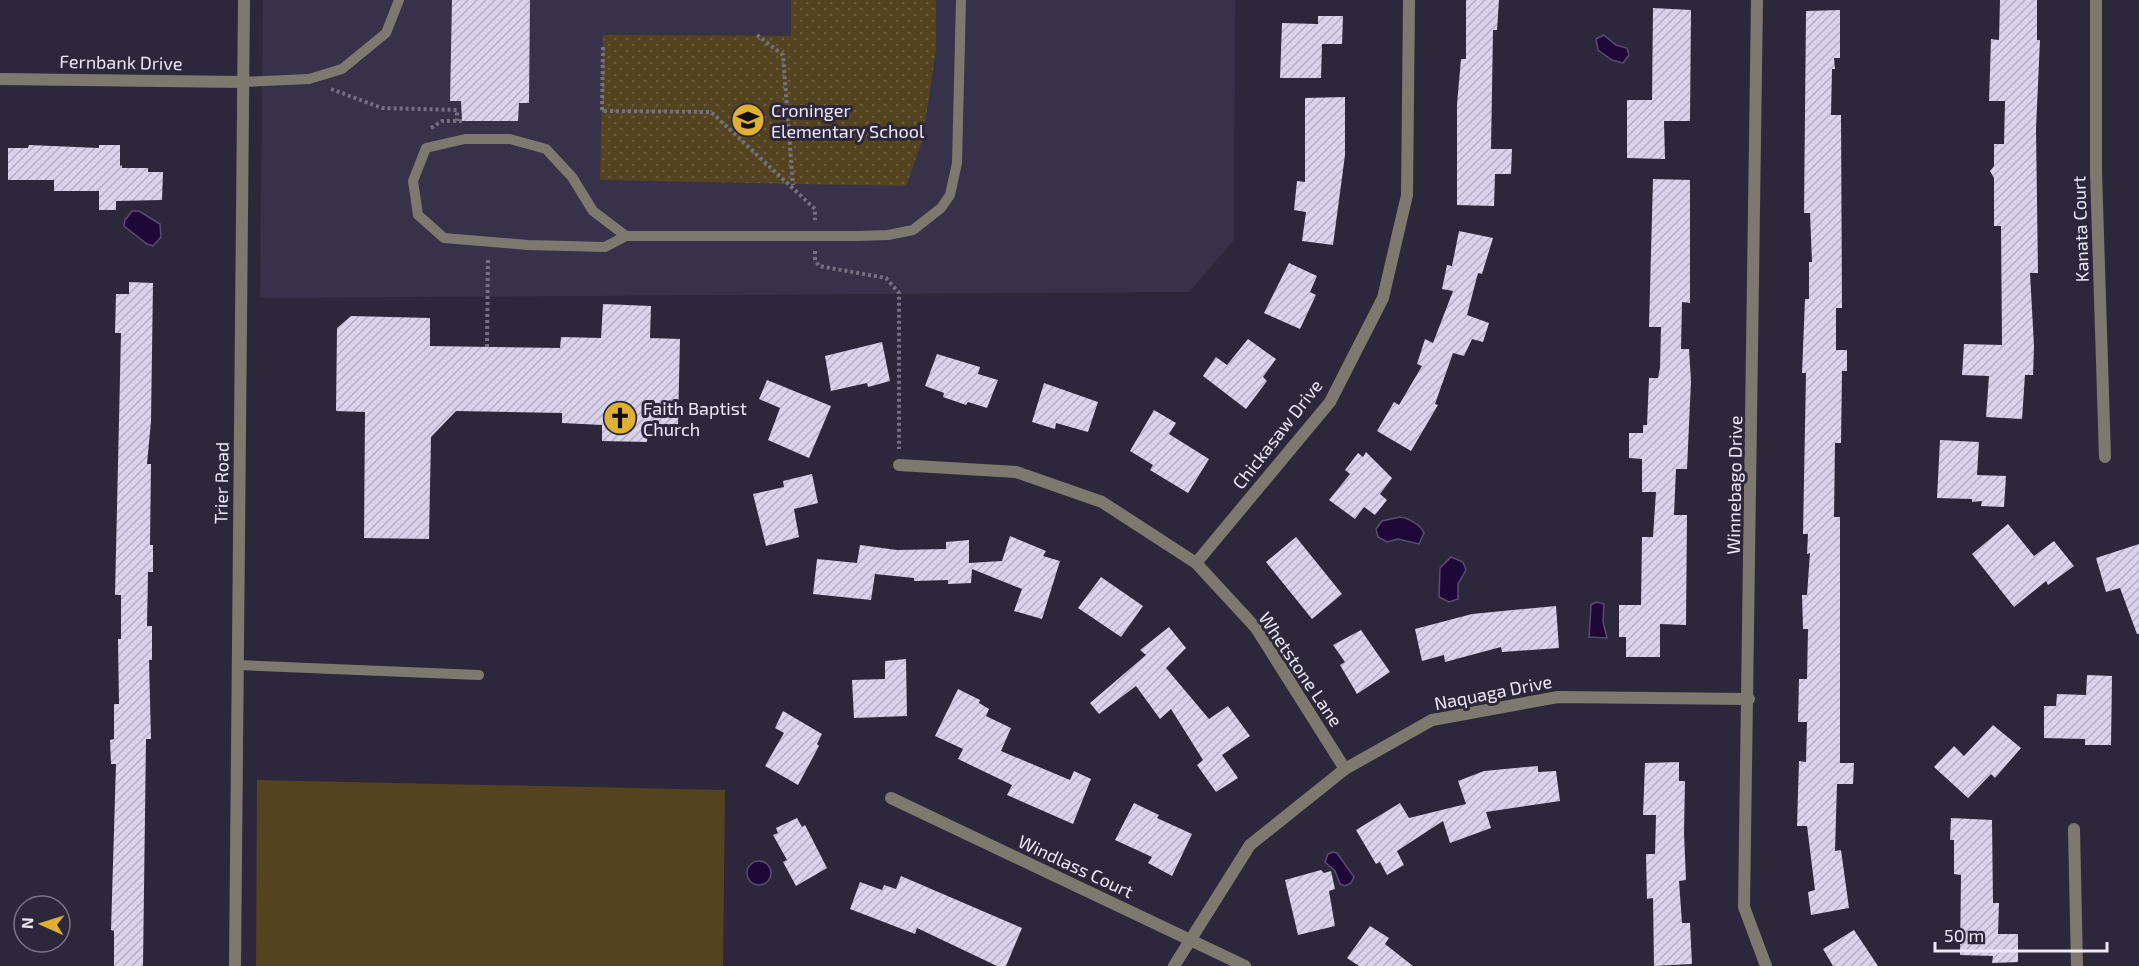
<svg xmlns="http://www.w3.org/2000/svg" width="2139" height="966" viewBox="0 0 2139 966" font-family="'Exo 2',sans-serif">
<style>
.built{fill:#38314a}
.park{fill:url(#park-dots)}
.pitch{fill:#54431f}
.water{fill:#1d0838;stroke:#5b4c71;stroke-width:1.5}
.building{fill:url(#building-hatch)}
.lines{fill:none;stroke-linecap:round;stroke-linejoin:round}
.path{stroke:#757082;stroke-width:4;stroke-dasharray:3 3;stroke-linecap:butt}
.service{stroke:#7e796f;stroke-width:10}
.minor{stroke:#7e796f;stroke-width:12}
.tertiary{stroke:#7e796f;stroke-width:12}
.labels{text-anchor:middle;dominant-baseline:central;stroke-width:6;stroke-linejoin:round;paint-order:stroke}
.street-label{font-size:18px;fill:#ede9f7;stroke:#2d273b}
.poi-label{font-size:18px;fill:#ede9f7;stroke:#2d273b;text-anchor:start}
</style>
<defs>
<pattern id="park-dots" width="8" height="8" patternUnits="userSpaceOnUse" patternTransform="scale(1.5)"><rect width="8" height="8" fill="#54431f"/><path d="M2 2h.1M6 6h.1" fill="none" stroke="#6d5e40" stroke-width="1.8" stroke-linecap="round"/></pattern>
<pattern id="building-hatch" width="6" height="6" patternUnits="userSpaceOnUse" patternTransform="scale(1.5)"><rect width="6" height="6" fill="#d8d2eb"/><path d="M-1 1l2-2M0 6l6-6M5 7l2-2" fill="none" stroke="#b4afc3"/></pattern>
</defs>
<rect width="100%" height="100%" fill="#2d273b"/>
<path class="built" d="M263,0H1235L1234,240L1189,292L260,298Z"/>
<path class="park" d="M791,0H936V49L923,138L906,186L600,180L603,35L791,36Z"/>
<path class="pitch" d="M257,780L725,790L723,966H256Z"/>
<g class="water">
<path d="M1604,35L1616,45L1627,48L1629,55L1623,63L1612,60L1598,50L1596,39Z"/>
<path d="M132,211H139L160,224L161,237L153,246L147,244L124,226L125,220Z"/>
<path d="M1400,517C1409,518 1421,525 1424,533L1419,544L1398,539L1387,542L1378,537L1376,529L1382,521Z"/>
<path d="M1451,557L1463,562L1466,570L1458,584V599L1449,602L1439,597L1440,568Z"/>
<path d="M1596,602L1604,604L1603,622L1607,638L1589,637L1591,605Z"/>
<path d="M1333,852L1337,853L1354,877L1351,883L1345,886L1340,884L1335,871L1325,862L1328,854Z"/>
<circle cx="759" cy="873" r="12"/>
</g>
<g class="building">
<path d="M452,0H530L529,103H519L518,121H462L461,101H450Z"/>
<path d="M1466,0H1499L1497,30H1493L1491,149H1512L1511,174H1495L1494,206L1457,205V104L1461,59H1466Z"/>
<path d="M2000,0H2037V40H2040L2036,129L2038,273H2030L2034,346L2033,375H2025L2022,419L1986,417L1989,376L1962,375L1964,344L2002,345L2001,226H1994V178L1990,171L1994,166V144H2004L2005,101H1989L1991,39L1999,40Z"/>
<path d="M1653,8L1691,10L1690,121H1664L1665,159L1627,158V100H1652Z"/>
<path d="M1840,10V58H1834L1835,69H1832L1831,115H1841L1842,308H1836V350H1847V371H1842L1841,443H1835L1834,517H1840V763H1854L1853,784H1837L1835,851L1841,850L1849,908L1811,915L1808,892L1815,890L1807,826H1797L1799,761L1806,762L1807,722H1798L1799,679H1807L1808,629H1803L1802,595H1807L1810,553L1807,554L1808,534H1803L1806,373H1802L1805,299H1809V262H1812L1810,213H1804L1806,11Z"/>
<path d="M1318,16H1343L1342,44H1322L1321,78H1280L1282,23L1318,24Z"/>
<path d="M1345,97V155L1333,245L1302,241L1306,212L1294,210L1297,181L1305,182V98Z"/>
<path d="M29,145L99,148V145H120V166L122,165V168H148V172H163L162,200L116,201V210H99V191H54V180H8V148H28Z"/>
<path d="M1653,179L1690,180V303L1682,302L1681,349H1689L1691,381L1687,469H1676L1674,515H1687L1686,625L1660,624V657H1626V637H1619V605H1641L1642,537H1653L1656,492H1642V459L1629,458V433H1643V425H1647L1649,378H1658L1660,368L1661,327H1649Z"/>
<path d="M1459,231L1493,238L1482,274L1478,273L1467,315L1489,323L1483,342L1472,339L1464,356L1453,353L1435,404L1438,405L1411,451L1377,431L1394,402L1399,405L1422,366L1417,364L1425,339L1433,343L1453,291L1442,289L1447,265L1452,266Z"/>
<path d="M1289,263L1317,276L1310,292L1316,295L1300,329L1264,313Z"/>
<path d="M129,282L153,283L151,421L147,464H151L150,545H153V572H148L147,626H152V660H149L151,739H146L143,966H114V931L111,930L116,764H111L110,740L114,739V704H119L118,639H121V595H115L121,333H115L116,294H129Z"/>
<path d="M603,304L651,306L650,338L680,339L678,425L648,424L647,442L602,441V425L562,423V413L456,411L431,437L429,539L364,538L365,412L336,411L337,328L351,316L430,318V346L560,348L561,337L601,338Z"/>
<path d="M1248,339L1276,359L1263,377L1267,381L1246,409L1203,376L1216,357L1227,365Z"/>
<path d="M882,342L890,381L868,387L867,383L831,391L825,356Z"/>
<path d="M937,354L980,367L978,374L998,380L987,408L968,402L966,405L943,397L944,393L925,386Z"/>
<path d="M767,380L831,406L809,458L768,440L780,408L759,399Z"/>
<path d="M1044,383L1098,402L1088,432L1056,423L1055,429L1032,422Z"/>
<path d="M1154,410L1176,423L1169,434L1209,459L1188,493L1150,470L1153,465L1130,451Z"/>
<path d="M1940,440L1979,442L1977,475L2006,476L2004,507L1981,506L1982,501L1972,502V499L1937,498Z"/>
<path d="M1366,452L1392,478L1380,494L1387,500L1375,515L1364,507L1355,519L1329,500L1350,474L1345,470L1358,453L1363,457Z"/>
<path d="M812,474L818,503L794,509L799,537L766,546L753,494L784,487L783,481Z"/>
<path d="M2008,524L2034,556L2054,541L2074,566L2048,585L2046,581L2014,607L1972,554Z"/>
<path d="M1010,536L1046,551L1043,556L1060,561L1042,619L1014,611L1022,589L972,569L971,583L948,584V580L914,581V578L875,574L871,600L813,594L817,559L857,563L860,545L897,550L946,549V542L969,540V563L1002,561Z"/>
<path d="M1296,537L1342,594L1312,619L1266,562Z"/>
<path d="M2139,544V634H2137L2120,588L2106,592L2096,558Z"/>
<path d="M1101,577L1143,606L1121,637L1078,608Z"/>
<path d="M1556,606L1559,648L1502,652L1501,647L1445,662L1444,655L1422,661L1415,629L1472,614Z"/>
<path d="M1169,627L1186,648L1166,668L1209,719L1228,706L1250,736L1222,755L1238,778L1216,792L1197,765L1203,760L1171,709L1160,719L1136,686L1099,714L1090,703L1146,655L1140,650Z"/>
<path d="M1361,630L1390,672L1357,694L1340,665L1345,662L1333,645Z"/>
<path d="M906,659L907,716L854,718L852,680L885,679V661Z"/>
<path d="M2087,675L2112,676L2111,745H2085V739L2044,738V706H2056L2057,694L2086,695Z"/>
<path d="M958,689L980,700L979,703L989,709L986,716L1011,728L1001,751L1070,780L1074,771L1091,779L1073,824L1007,795L1012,785L958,759L963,749L935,736Z"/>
<path d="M783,711L822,734L817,744L819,746L798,785L765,766L784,733L775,728Z"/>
<path d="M1993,725L2021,748L1995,778L1991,774L1968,798L1934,767L1954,746L1964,756Z"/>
<path d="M1679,762V781H1685L1684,833L1686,880L1679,881L1682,923H1690L1692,964L1654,966L1653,898L1647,899L1646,854H1655L1656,815H1643L1645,763Z"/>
<path d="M1538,766V772L1556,771L1560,801L1486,812L1491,828L1450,843L1443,821L1397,851L1404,865L1387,875L1380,862L1376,864L1356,830L1400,803L1409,818L1466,804L1458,781L1484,771Z"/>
<path d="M1134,803L1159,815L1157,818L1192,834L1172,876L1148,863L1152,857L1115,840Z"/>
<path d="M797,818L802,827L805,825L827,868L796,886L783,862L787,860L773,835L778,833L776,828Z"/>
<path d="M1951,818L1992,820L1993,903H1999L1998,934H2018V962L1992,963L1993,956L1960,955L1961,875L1954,874V840H1950Z"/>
<path d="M1321,870L1324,873L1331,871L1335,889L1329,891L1335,926L1298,935L1285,880Z"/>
<path d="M901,876L1022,928L1006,966H997L917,928L915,934L850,909L860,882L882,890L884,885L896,889Z"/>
<path d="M1370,926L1389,938L1385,944L1413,966H1359L1347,958Z"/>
<path d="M1854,930L1878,966H1833L1823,949Z"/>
</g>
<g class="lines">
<g class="path">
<path d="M757,35L783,55L793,185"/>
<path d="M603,47L602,111L711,112L815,209V220"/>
<path d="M331,89L382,108L457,110V121"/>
<path d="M431,128L442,121H463"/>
<path d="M815,251V260L819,266L886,278L899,293V449"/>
<path d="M487,347L488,257"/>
</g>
<g class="service">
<path d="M242,82L309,79L342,69L386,33L399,0"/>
<path d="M626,236L593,211L572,177L546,149L510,139H465L426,148L413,181L418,215L444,238L528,245L605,247L626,236H858L888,235L913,230L941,208L950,195L957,163L961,0"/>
<path d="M238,665L479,675"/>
</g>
<g class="minor">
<path d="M1757,0L1744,907L1766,966"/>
<path d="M2096,0V172L2105,457"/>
<path d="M0,79L242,82"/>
<path d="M899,465L1016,472L1102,502L1196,563L1256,628L1345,769"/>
<path d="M1196,563L1330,402L1383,298L1407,195L1409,0"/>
<path d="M891,798L1245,966"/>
<path d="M2074,829L2077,966"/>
<path d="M1174,966L1250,845L1345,769L1432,720L1558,697L1749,699"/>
</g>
<path class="tertiary" d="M235,966L244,0"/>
</g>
<defs>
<g id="school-disc" transform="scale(1.725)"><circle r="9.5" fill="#e0b034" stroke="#2d273b"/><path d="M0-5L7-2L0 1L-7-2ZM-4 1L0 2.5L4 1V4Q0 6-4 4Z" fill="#111"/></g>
<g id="church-disc" transform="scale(1.725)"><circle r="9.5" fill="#e0b034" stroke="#2d273b"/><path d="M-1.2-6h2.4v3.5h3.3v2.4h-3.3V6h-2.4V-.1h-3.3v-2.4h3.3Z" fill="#111"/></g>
</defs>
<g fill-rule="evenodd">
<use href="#school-disc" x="748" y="120"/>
<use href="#church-disc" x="620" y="418"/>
</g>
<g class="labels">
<g class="street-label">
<text transform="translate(121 62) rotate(1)">Fernbank Drive</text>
<text transform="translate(2080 229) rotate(-92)">Kanata Court</text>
<text transform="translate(1277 434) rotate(-52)">Chickasaw Drive</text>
<text transform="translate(221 483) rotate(-89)">Trier Road</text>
<text transform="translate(1734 485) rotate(-89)">Winnebago Drive</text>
<text transform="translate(1301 669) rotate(56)">Whetstone Lane</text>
<text transform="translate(1493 692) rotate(-11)">Naquaga Drive</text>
<text transform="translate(1076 866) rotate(25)">Windlass Court</text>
</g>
<g class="poi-label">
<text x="771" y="110">Croninger<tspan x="771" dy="21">Elementary School</tspan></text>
<text x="643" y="408">Faith Baptist<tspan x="643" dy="21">Church</tspan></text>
</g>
</g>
<g transform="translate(42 924) rotate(273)"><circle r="28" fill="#2d273b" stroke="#7a7586" stroke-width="1.5"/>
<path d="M0-4.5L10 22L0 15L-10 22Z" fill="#e0b034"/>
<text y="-9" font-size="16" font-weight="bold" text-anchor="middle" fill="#ede9f7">N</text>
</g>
<path d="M1935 942v9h172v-9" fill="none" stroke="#ede9f7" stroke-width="3"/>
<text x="1944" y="942" font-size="18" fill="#ede9f7" stroke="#2d273b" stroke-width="4.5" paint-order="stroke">50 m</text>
</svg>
